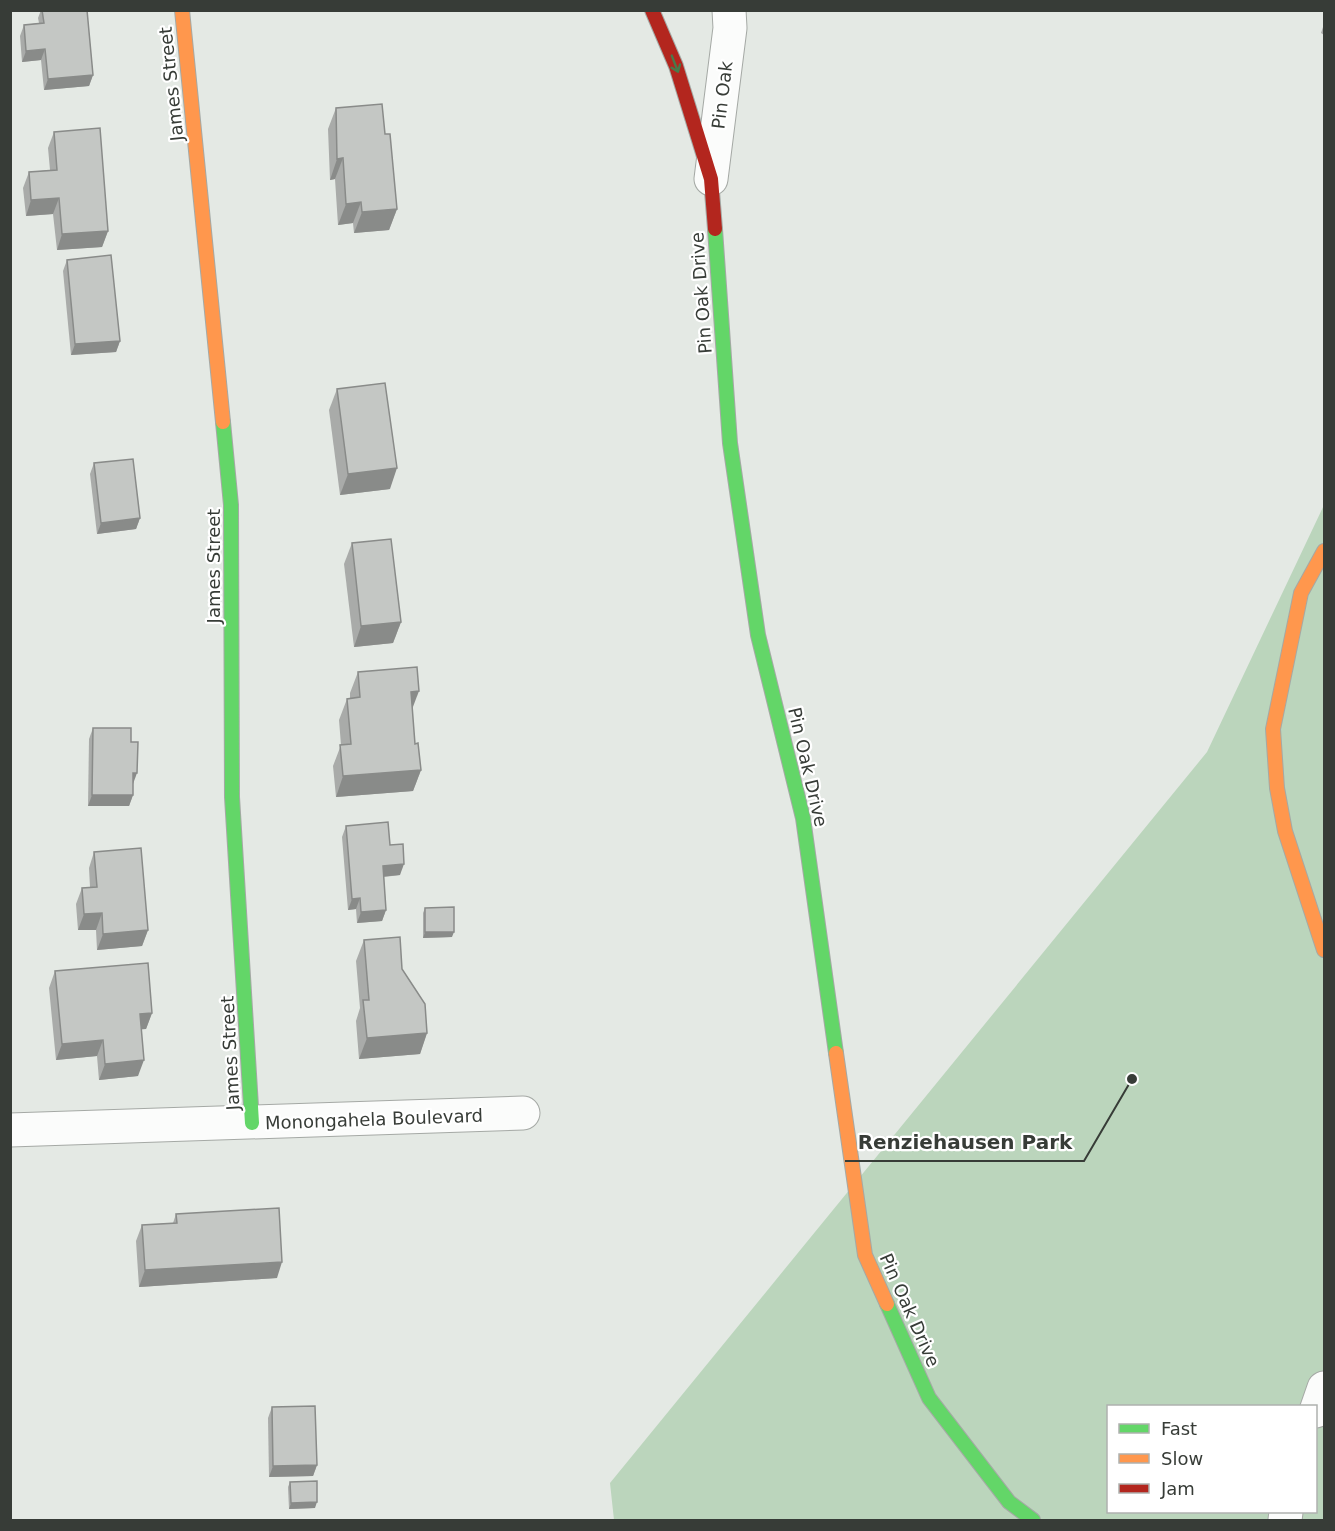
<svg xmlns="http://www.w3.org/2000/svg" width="1335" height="1531" viewBox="0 0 1335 1531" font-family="'DejaVu Sans',sans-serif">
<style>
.green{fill:#bbd5bc;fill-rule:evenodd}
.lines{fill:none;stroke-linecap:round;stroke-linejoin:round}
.street-casing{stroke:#a5a9a5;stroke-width:35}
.fast-casing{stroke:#a5a9a5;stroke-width:16}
.slow-casing{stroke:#a5a9a5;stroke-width:16}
.jam-casing{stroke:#a5a9a5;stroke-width:16}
.street{stroke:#fbfcfb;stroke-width:33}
.fast{stroke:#63d668;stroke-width:14}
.slow{stroke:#ff974d;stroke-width:14}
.jam{stroke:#b3261e;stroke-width:14}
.wall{fill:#a9aba9}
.shaded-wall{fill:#898b89}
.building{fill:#c4c7c4;stroke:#898b89;stroke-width:1.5}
.oneway{stroke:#497a4b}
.labels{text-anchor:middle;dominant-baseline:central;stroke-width:4.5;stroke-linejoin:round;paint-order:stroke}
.street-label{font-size:18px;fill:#373c37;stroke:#fff}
.leader{fill:none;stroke:#373c37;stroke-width:2}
.callout-dot{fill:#373c37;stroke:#fff;stroke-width:2}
.callout-label{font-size:20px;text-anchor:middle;font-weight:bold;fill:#373c37;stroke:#fff;stroke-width:4.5;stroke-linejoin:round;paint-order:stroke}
</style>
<rect width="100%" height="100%" fill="#e4e9e4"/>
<path class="green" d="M1324,505V1520H614L610,1483L1207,752ZM1108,1406H1316V1512H1108Z"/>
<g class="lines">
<g class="street-casing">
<g id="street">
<path d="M711,179L730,28L729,10"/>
<path d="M10,1130L523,1113"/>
<path d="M1316,1411L1324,1388"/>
<path d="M1285,1520L1286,1512"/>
</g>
</g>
<g class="fast-casing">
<g id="fast">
<path d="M715,229L730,443L758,635L803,818L836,1053"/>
<path d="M223,422L231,505L232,797L252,1123"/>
<path d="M887,1304L929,1398L1009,1502L1033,1520"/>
</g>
</g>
<g class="slow-casing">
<g id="slow">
<path d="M182,10L223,422"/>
<path d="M1324,551L1301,593L1273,729L1277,788L1285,831L1324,950"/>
<path d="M836,1053L865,1255L887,1304"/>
</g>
</g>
<g class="jam-casing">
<path id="jam" d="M652,10L676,66L711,179L715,229"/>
</g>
<use href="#street" class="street"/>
<use href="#fast" class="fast"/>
<use href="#slow" class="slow"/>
<use href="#jam" class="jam"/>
</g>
<g class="wall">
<path d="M41,10H87L93,75L89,86L44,90L41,60L22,62L20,36L24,25L39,23L38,18Z"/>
<path d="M1324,24V35L1321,33Z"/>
<path d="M336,108L385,134L397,209L389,230L354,233L353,223L338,225L335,179L330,180L328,129Z"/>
<path d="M54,132L108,231L102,247L57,250L53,214L26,216L23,188L29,172L50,170L48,148Z"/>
<path d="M67,260L120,341L116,352L71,355L63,271Z"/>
<path d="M337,389L390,489L340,495L329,410Z"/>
<path d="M94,463L140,518L136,529L97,534L90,474Z"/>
<path d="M352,543L401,622L393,643L354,647L344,564Z"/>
<path d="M358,672L412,709L415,744L421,770L413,791L336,797L333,766L341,745L339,720L347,699L350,698V693Z"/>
<path d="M93,728L131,742L133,795L129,806H88L89,739Z"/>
<path d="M346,826L390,845L400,875L384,877L386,910L382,921L357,923L356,909L348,910L342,837Z"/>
<path d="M94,852L148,930L142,946L97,950L96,930H78L76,904L82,888L90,887L89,868Z"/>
<path d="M425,908L452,937L423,938V913Z"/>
<path d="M364,940L402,969L427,1033L420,1054L359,1059L356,1021L360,1008L356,961Z"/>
<path d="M55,971L152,1013L146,1029H141L138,1076L99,1080L97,1056L56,1060L49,988Z"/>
<path d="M176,1214L277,1278L139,1287L136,1241L142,1225L173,1223Z"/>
<path d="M272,1407L317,1465L313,1476L269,1477L268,1418Z"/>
<path d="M290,1482L315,1508L289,1509L288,1487Z"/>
</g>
<g class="shaded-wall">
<path d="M45,49L41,60L22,62L26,51Z"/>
<path d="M93,75L89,86L44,90L48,79Z"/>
<path d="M343,158L335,179L330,180L337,159Z"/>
<path d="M59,198L53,214L26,216L31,200Z"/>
<path d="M361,202L353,223L338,225L346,204Z"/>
<path d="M397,209L389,230L354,233L362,212Z"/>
<path d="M108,231L102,247L57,250L62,234Z"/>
<path d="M120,341L116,352L71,355L75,344Z"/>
<path d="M397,468L390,489L340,495L348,474Z"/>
<path d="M140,518L136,529L97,534L101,523Z"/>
<path d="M401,622L393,643L354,647L361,626Z"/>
<path d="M419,691L411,712V692Z"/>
<path d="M421,770L413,791L336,797L343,776Z"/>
<path d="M133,773H137L133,784Z"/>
<path d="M92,795H133L129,806H88Z"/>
<path d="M404,864L400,875L379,877L383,866Z"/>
<path d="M360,898L356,909L348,910L352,899Z"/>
<path d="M386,910L382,921L357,923L361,912Z"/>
<path d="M102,913L96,930H78L84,914Z"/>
<path d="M148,930L142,946L97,950L103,934Z"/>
<path d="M425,932H454L452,937L423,938Z"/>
<path d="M152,1013L146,1029L134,1030L140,1014Z"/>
<path d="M427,1033L420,1054L359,1059L367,1038Z"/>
<path d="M103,1040L97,1056L56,1060L62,1044Z"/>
<path d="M144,1060L138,1076L99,1080L105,1064Z"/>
<path d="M282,1262L277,1278L139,1287L145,1270Z"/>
<path d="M317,1465L313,1476L269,1477L273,1466Z"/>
<path d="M317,1502L315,1508L289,1509L291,1503Z"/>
</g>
<g class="building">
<path d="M42,10H87L93,75L48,79L45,49L26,51L24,25L44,23Z"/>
<path d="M382,104L385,134H390L397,209L362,212L361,202L346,204L343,158L337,159L336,108Z"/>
<path d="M100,128L108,231L62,234L59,198L31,200L29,172L57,170L54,132Z"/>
<path d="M111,255L120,341L75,344L67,260Z"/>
<path d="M385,383L397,468L348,474L337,389Z"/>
<path d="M133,459L140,518L101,523L94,463Z"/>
<path d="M391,539L401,622L361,626L352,543Z"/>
<path d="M417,667L419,691L411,692L415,744L418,743L421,770L343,776L340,745L351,744L347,699L360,697L358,672Z"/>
<path d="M93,728H131V742H138L137,773H133V795H92Z"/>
<path d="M388,822L390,845L403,844L404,864L383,866L386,910L361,912L360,898L352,899L346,826Z"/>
<path d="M141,848L148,930L103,934L102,913L84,914L82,888L97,887L94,852Z"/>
<path d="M454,907V932H425V908Z"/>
<path d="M400,937L402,969L425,1004L427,1033L367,1038L363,1000H369L364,940Z"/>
<path d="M148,963L152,1013L140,1014L144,1060L105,1064L103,1040L62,1044L55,971Z"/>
<path d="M279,1208L282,1262L145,1270L142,1225L177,1223L176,1214Z"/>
<path d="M315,1406L317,1465L273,1466L272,1407Z"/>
<path d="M317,1481V1502L291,1503L290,1482Z"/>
</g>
<defs><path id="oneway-shaft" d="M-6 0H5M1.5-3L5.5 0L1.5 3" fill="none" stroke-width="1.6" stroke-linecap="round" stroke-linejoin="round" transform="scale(1.5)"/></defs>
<use class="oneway" href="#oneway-shaft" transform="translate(675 64) rotate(69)"/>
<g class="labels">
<g class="street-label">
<text transform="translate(171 84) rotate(-96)">James Street</text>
<text transform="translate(722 95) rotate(-83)">Pin Oak</text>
<text transform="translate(701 293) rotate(-94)">Pin Oak Drive</text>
<text transform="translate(213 566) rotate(-90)">James Street</text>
<text transform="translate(808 767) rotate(77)">Pin Oak Drive</text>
<text transform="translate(230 1053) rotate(-93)">James Street</text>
<text transform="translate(374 1119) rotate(-2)">Monongahela Boulevard</text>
<text transform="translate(910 1310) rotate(66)">Pin Oak Drive</text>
</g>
</g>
<path class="leader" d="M1132 1079L1084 1161H845"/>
<circle class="callout-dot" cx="1132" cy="1079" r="6"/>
<g class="callout-label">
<text x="965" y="1149">Renziehausen Park</text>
</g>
<rect width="1335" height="1531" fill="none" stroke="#373c37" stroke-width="24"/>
<rect x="1107" y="1405" width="210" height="108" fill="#ffffff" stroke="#afb1af" stroke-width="1.5"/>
<rect x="1119" y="1424" width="30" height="9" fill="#63d668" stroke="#afb1af" stroke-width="1.5"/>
<text x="1161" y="1435" font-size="18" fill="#373c37">Fast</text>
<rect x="1119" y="1454" width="30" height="9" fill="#ff974d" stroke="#afb1af" stroke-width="1.5"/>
<text x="1161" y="1465" font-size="18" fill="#373c37">Slow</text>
<rect x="1119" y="1484" width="30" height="9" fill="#b3261e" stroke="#afb1af" stroke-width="1.5"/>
<text x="1161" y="1495" font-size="18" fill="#373c37">Jam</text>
</svg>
